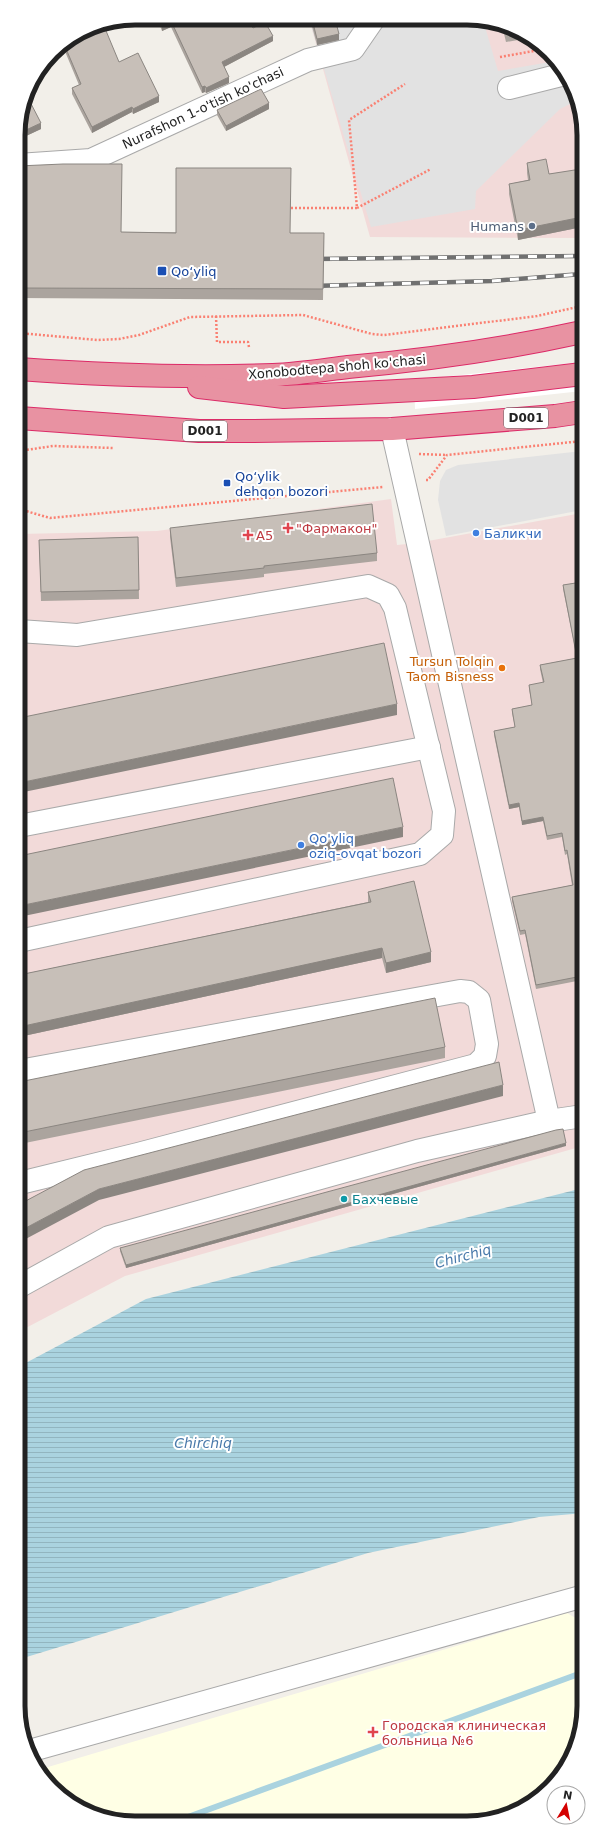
<svg xmlns="http://www.w3.org/2000/svg" width="602" height="1841" viewBox="0 0 602 1841" font-family="'DejaVu Sans',sans-serif">
<style>
.commercial{fill:#f2dad9}
.education{fill:#ffffe5}
.parking{fill:#e2e2e2}
.water{fill:url(#water-rules)}
.pier{fill:#fff}
.lines{fill:none;stroke-linecap:round;stroke-linejoin:round}
.stream{stroke:#aad3df;stroke-width:6}
.minor-casing{stroke:#a9a9a9;stroke-width:24}
.highway-casing{stroke:#dc2a67;stroke-width:24}
.path{stroke:#fa8072;stroke-width:2.5;stroke-dasharray:2 2;stroke-linecap:butt}
.minor{stroke:#fff;stroke-width:22}
.highway{stroke:#e892a2;stroke-width:22}
.rail-casing{stroke:#707070;stroke-width:4.5}
.rail{stroke:#fff;stroke-width:3;stroke-dasharray:9;stroke-linecap:butt}
.wall{fill:#aba49e}
.shaded-wall{fill:#8b8681}
.building{fill:#c7bfb8;stroke:#8b8681}
.service-dot{fill:#5c6f8a;stroke:#fff;stroke-width:1.5}
.transit-dot{fill:#1a4fb4;stroke:#fff;stroke-width:1.5}
.health-dot{fill:#e0444e;stroke:#fff;stroke-width:1.5}
.shop-dot{fill:#3f7fe0;stroke:#fff;stroke-width:1.5}
.food-dot{fill:#e8710a;stroke:#fff;stroke-width:1.5}
.culture-dot{fill:#0f9aa8;stroke:#fff;stroke-width:1.5}
.labels{text-anchor:middle;dominant-baseline:central;stroke-width:4;stroke-linejoin:round;paint-order:stroke}
.shield{fill:#fff;stroke:#646464;stroke-width:1}
.shield-label{font-size:12px;font-weight:bold;fill:#222}
.street-label{font-size:13px;fill:#222;stroke:#fff}
.service-label{font-size:13px;fill:#4e5e75;stroke:#fff;text-anchor:end}
.transit-label{font-size:13px;fill:#164399;stroke:#fff;text-anchor:start}
.health-label{font-size:13px;fill:#be3a42;stroke:#fff;text-anchor:start}
.shop-label{font-size:13px;fill:#366cbe;stroke:#fff;text-anchor:start}
.food-label{font-size:13px;fill:#c56008;stroke:#fff;text-anchor:end}
.culture-label{font-size:13px;fill:#0d838f;stroke:#fff;text-anchor:start}
.water-label{font-size:14px;font-style:italic;fill:#4a7aab;stroke:#fff}
.rim{fill:none;stroke:#222;stroke-width:5}
</style>
<defs>
<pattern id="water-rules" width="6" height="5" patternUnits="userSpaceOnUse"><rect width="6" height="5" fill="#aad3df"/><path d="M0 2.5h6" fill="none" stroke="#92b5bf"/></pattern>
</defs>
<rect width="100%" height="100%" fill="#f2efe9"/>
<g class="commercial">
<path d="M309,19L490,20L525,34L550,53L572,83L582,113V238L370,237Z"/>
<path d="M391,499L397,545L417,543L582,513L583,1146L125,1276L20,1331L19,534L157,531Z"/>
</g>
<path class="education" d="M567,1613L584,1623V1713L575,1750L555,1783L525,1807L489,1821H113L83,1811L53,1789L38,1770Z"/>
<g class="parking">
<path d="M309,19L483,20L498,71L556,61L572,83L578,100L560,109L476,191L475,209L371,227Z"/>
<path d="M582,451V510L446,536L438,500L440,481L446,470L458,465Z"/>
</g>
<path class="water" d="M583,1188L584,1513L539,1517L368,1553L20,1659V1366L146,1299Z"/>
<path class="pier" d="M582,362V391L415,409L414,380Z"/>
<g class="lines">
<path class="stream" d="M177,1821L584,1672"/>
<g class="minor-casing">
<g id="minor">
<path d="M509,88L565,74"/>
<path d="M18,165L91,160L308,60L353,49L373,20"/>
<path d="M392,429L549,1121"/>
<path d="M19,631L77,635L368,586L388,595L395,608L444,811L442,835L420,854L19,941"/>
<path d="M19,826L429,747"/>
<path d="M19,1071L460,991L469,992L479,1000L487,1044L485,1056L476,1065L138,1154L20,1183"/>
<path d="M20,1286L109,1237L417,1151L549,1121L583,1116"/>
<path d="M29,1751L584,1596"/>
</g>
</g>
<g class="highway-casing">
<g id="highway">
<path d="M19,369C103,375 188,378 273,375C298,374 323,370 348,367C427,360 505,349 582,332"/>
<path d="M199,387L284,397L473,387L582,374"/>
<path d="M19,418L199,431H251L392,429L555,416L582,412"/>
</g>
</g>
<g class="path">
<path d="M500,57L545,49"/>
<path d="M287,208H357L349,120L405,84"/>
<path d="M357,208L431,169"/>
<path d="M216,316L217,342H248L249,347"/>
<path d="M19,333L97,340L119,339L139,335L190,317L303,315L372,334L384,335L537,316L582,306"/>
<path d="M19,451L53,446L114,448"/>
<path d="M419,454L447,455"/>
<path d="M426,480H428L447,455L582,441"/>
<path d="M19,509L50,518L383,487"/>
</g>
<use href="#minor" class="minor"/>
<use href="#highway" class="highway"/>
<g class="rail-casing">
<g id="rail">
<path d="M312,259L582,256"/>
<path d="M312,286L492,281L582,274"/>
</g>
</g>
<use href="#rail" class="rail"/>
</g>
<g class="wall">
<path d="M157,18L248,19L253,28L273,41L224,67L229,83L206,93L205,92L202,93L171,27L162,31Z"/>
<path d="M310,19H335L339,40L317,45Z"/>
<path d="M502,25L525,34L530,38L506,42Z"/>
<path d="M64,44L119,62L159,102L133,114L132,112L92,133L72,94V88L79,85L64,49Z"/>
<path d="M27,96L41,129L26,136L20,123Z"/>
<path d="M269,109L226,131L217,115V110Z"/>
<path d="M582,148V227L518,240L509,194V184L528,180L527,173V163L549,174L579,170L577,160V149Z"/>
<path d="M18,166L121,232L324,233L323,300L18,298Z"/>
<path d="M170,528L377,553V561L264,574V577L176,587L170,537Z"/>
<path d="M138,537L139,599L41,601L39,540Z"/>
<path d="M582,582L583,998H581L577,981L536,989L525,934L520,935L512,901V897L572,885L567,854L565,855L562,837L547,840L543,821L522,825L519,807L509,809L494,735V731L515,727L512,713V709L532,705L529,689V685L543,683L540,669V665L577,658L563,589V585Z"/>
<path d="M368,892L431,962L386,973L382,958L19,1037V975L368,902Z"/>
<path d="M445,1047V1058L20,1144L19,1082Z"/>
<path d="M566,1146L126,1268L120,1251V1248Z"/>
</g>
<g class="shaded-wall">
<path d="M171,21V27L162,31V25Z"/>
<path d="M339,34V40L317,45V39Z"/>
<path d="M273,36V41L222,68V62Z"/>
<path d="M229,77V83L206,93V88Z"/>
<path d="M205,86V92L202,93V87Z"/>
<path d="M159,96V102L133,114V109Z"/>
<path d="M269,103V109L226,131V126Z"/>
<path d="M132,107V112L92,133V127Z"/>
<path d="M41,123V129L26,136V130Z"/>
<path d="M582,217V227L518,240V230Z"/>
<path d="M397,704V715L19,793V783Z"/>
<path d="M519,803V807L509,809V805Z"/>
<path d="M543,817V821L522,825V821Z"/>
<path d="M403,827V837L19,917V906Z"/>
<path d="M382,948V958L19,1037V1027Z"/>
<path d="M431,952V962L386,973V963Z"/>
<path d="M503,1085V1096L99,1200L20,1242V1231L99,1189Z"/>
<path d="M566,1143V1146L126,1268V1265Z"/>
</g>
<g class="building">
<path d="M159,18L248,19L253,28L265,22L273,36L222,62L229,77L206,88L205,86L202,87L171,21L162,25Z"/>
<path d="M312,19H335L339,34L317,39Z"/>
<path d="M104,26L119,62L138,53L159,96L133,109L132,107L92,127L72,88L81,84L64,44Z"/>
<path d="M261,89L269,103L226,126L217,110Z"/>
<path d="M27,96L41,123L26,130L21,119Z"/>
<path d="M582,148V217L518,230L509,184L530,180L527,163L546,159L549,174L581,169L577,149Z"/>
<path d="M63,164H122L121,232L176,233V168H291L290,233H324L323,289L18,288V166Z"/>
<path d="M372,504L377,553L264,566V568L176,578L170,528Z"/>
<path d="M138,537L139,590L41,592L39,540Z"/>
<path d="M582,582L583,994H581L577,977L536,985L525,930L520,931L512,897L573,885L567,850L565,851L562,833L547,836L543,817L522,821L519,803L509,805L494,731L515,727L512,709L532,705L529,685L544,682L540,665L577,658L563,585Z"/>
<path d="M384,643L397,704L19,783V718Z"/>
<path d="M393,778L403,827L19,906V856Z"/>
<path d="M414,881L431,952L386,963L382,948L19,1027V975L371,902L368,892Z"/>
<path d="M435,998L445,1047L19,1133V1082Z"/>
<path d="M499,1062L503,1085L99,1189L20,1231V1204L84,1170Z"/>
<path d="M563,1129L566,1143L126,1265L120,1248L556,1130Z"/>
</g>
<circle class="service-dot" cx="532" cy="226" r="4"/>
<g class="transit-dot">
<rect x="157" y="266" width="10" height="10" rx="2"/>
<rect x="223" y="479" width="8" height="8" rx="2"/>
</g>
<g class="health-dot">
<path d="M286 522h4v4h4v4h-4v4h-4v-4h-4v-4h4z"/>
<path d="M246 529h4v4h4v4h-4v4h-4v-4h-4v-4h4z"/>
<path d="M371 1726h4v4h4v4h-4v4h-4v-4h-4v-4h4z"/>
</g>
<g class="shop-dot">
<circle cx="476" cy="533" r="4"/>
<circle cx="301" cy="845" r="4"/>
</g>
<circle class="food-dot" cx="502" cy="668" r="4"/>
<circle class="culture-dot" cx="344" cy="1199" r="4"/>
<g class="labels">
<g class="shield">
<rect x="504" y="408" width="44" height="20" rx="3"/>
<rect x="183" y="421" width="44" height="20" rx="3"/>
</g>
<g class="shield-label">
<text x="526" y="418">D001</text>
<text x="205" y="431">D001</text>
</g>
<g class="street-label">
<text transform="translate(203 108) rotate(-25)">Nurafshon 1-o'tish ko'chasi</text>
<text transform="translate(337 367) rotate(-5)">Xonobodtepa shoh ko'chasi</text>
</g>
<g class="service-label">
<text x="524" y="226">Humans</text>
</g>
<g class="transit-label">
<text x="171" y="271">Qo‘yliq</text>
<text x="235" y="476">Qo‘ylik<tspan x="235" dy="15">dehqon bozori</tspan></text>
</g>
<g class="health-label">
<text x="296" y="528">"Фармакон"</text>
<text x="256" y="535">А5</text>
<text x="382" y="1725">Городская клиническая<tspan x="382" dy="15">больница №6</tspan></text>
</g>
<g class="shop-label">
<text x="484" y="533">Баликчи</text>
<text x="309" y="838">Qo'yliq<tspan x="309" dy="15">oziq-ovqat bozori</tspan></text>
</g>
<g class="food-label">
<text x="494" y="661">Tursun Tolqin<tspan x="494" dy="15">Taom Bisness</tspan></text>
</g>
<g class="culture-label">
<text x="352" y="1199">Бахчевые</text>
</g>
<g class="water-label">
<text transform="translate(463 1256) rotate(-15)">Chirchiq</text>
<text x="203" y="1443">Chirchiq</text>
</g>
</g>
<path d="M0 0H602V1841H0ZM135 25H467A110 110 0 0 1 577 135V1706A110 110 0 0 1 467 1816H135A110 110 0 0 1 25 1706V135A110 110 0 0 1 135 25Z" fill="#fff" fill-rule="evenodd"/>
<path class="rim" d="M135 25H467A110 110 0 0 1 577 135V1706A110 110 0 0 1 467 1816H135A110 110 0 0 1 25 1706V135A110 110 0 0 1 135 25Z"/>
<g transform="translate(566 1805) rotate(10)"><circle r="19" fill="#ffffff" stroke="#a7a7a7"/>
<path d="M0-3L7 15L0 10L-7 15Z" fill="#d40000"/>
<text y="-6" font-size="11" font-weight="bold" text-anchor="middle" fill="#222222">N</text>
</g>
</svg>
